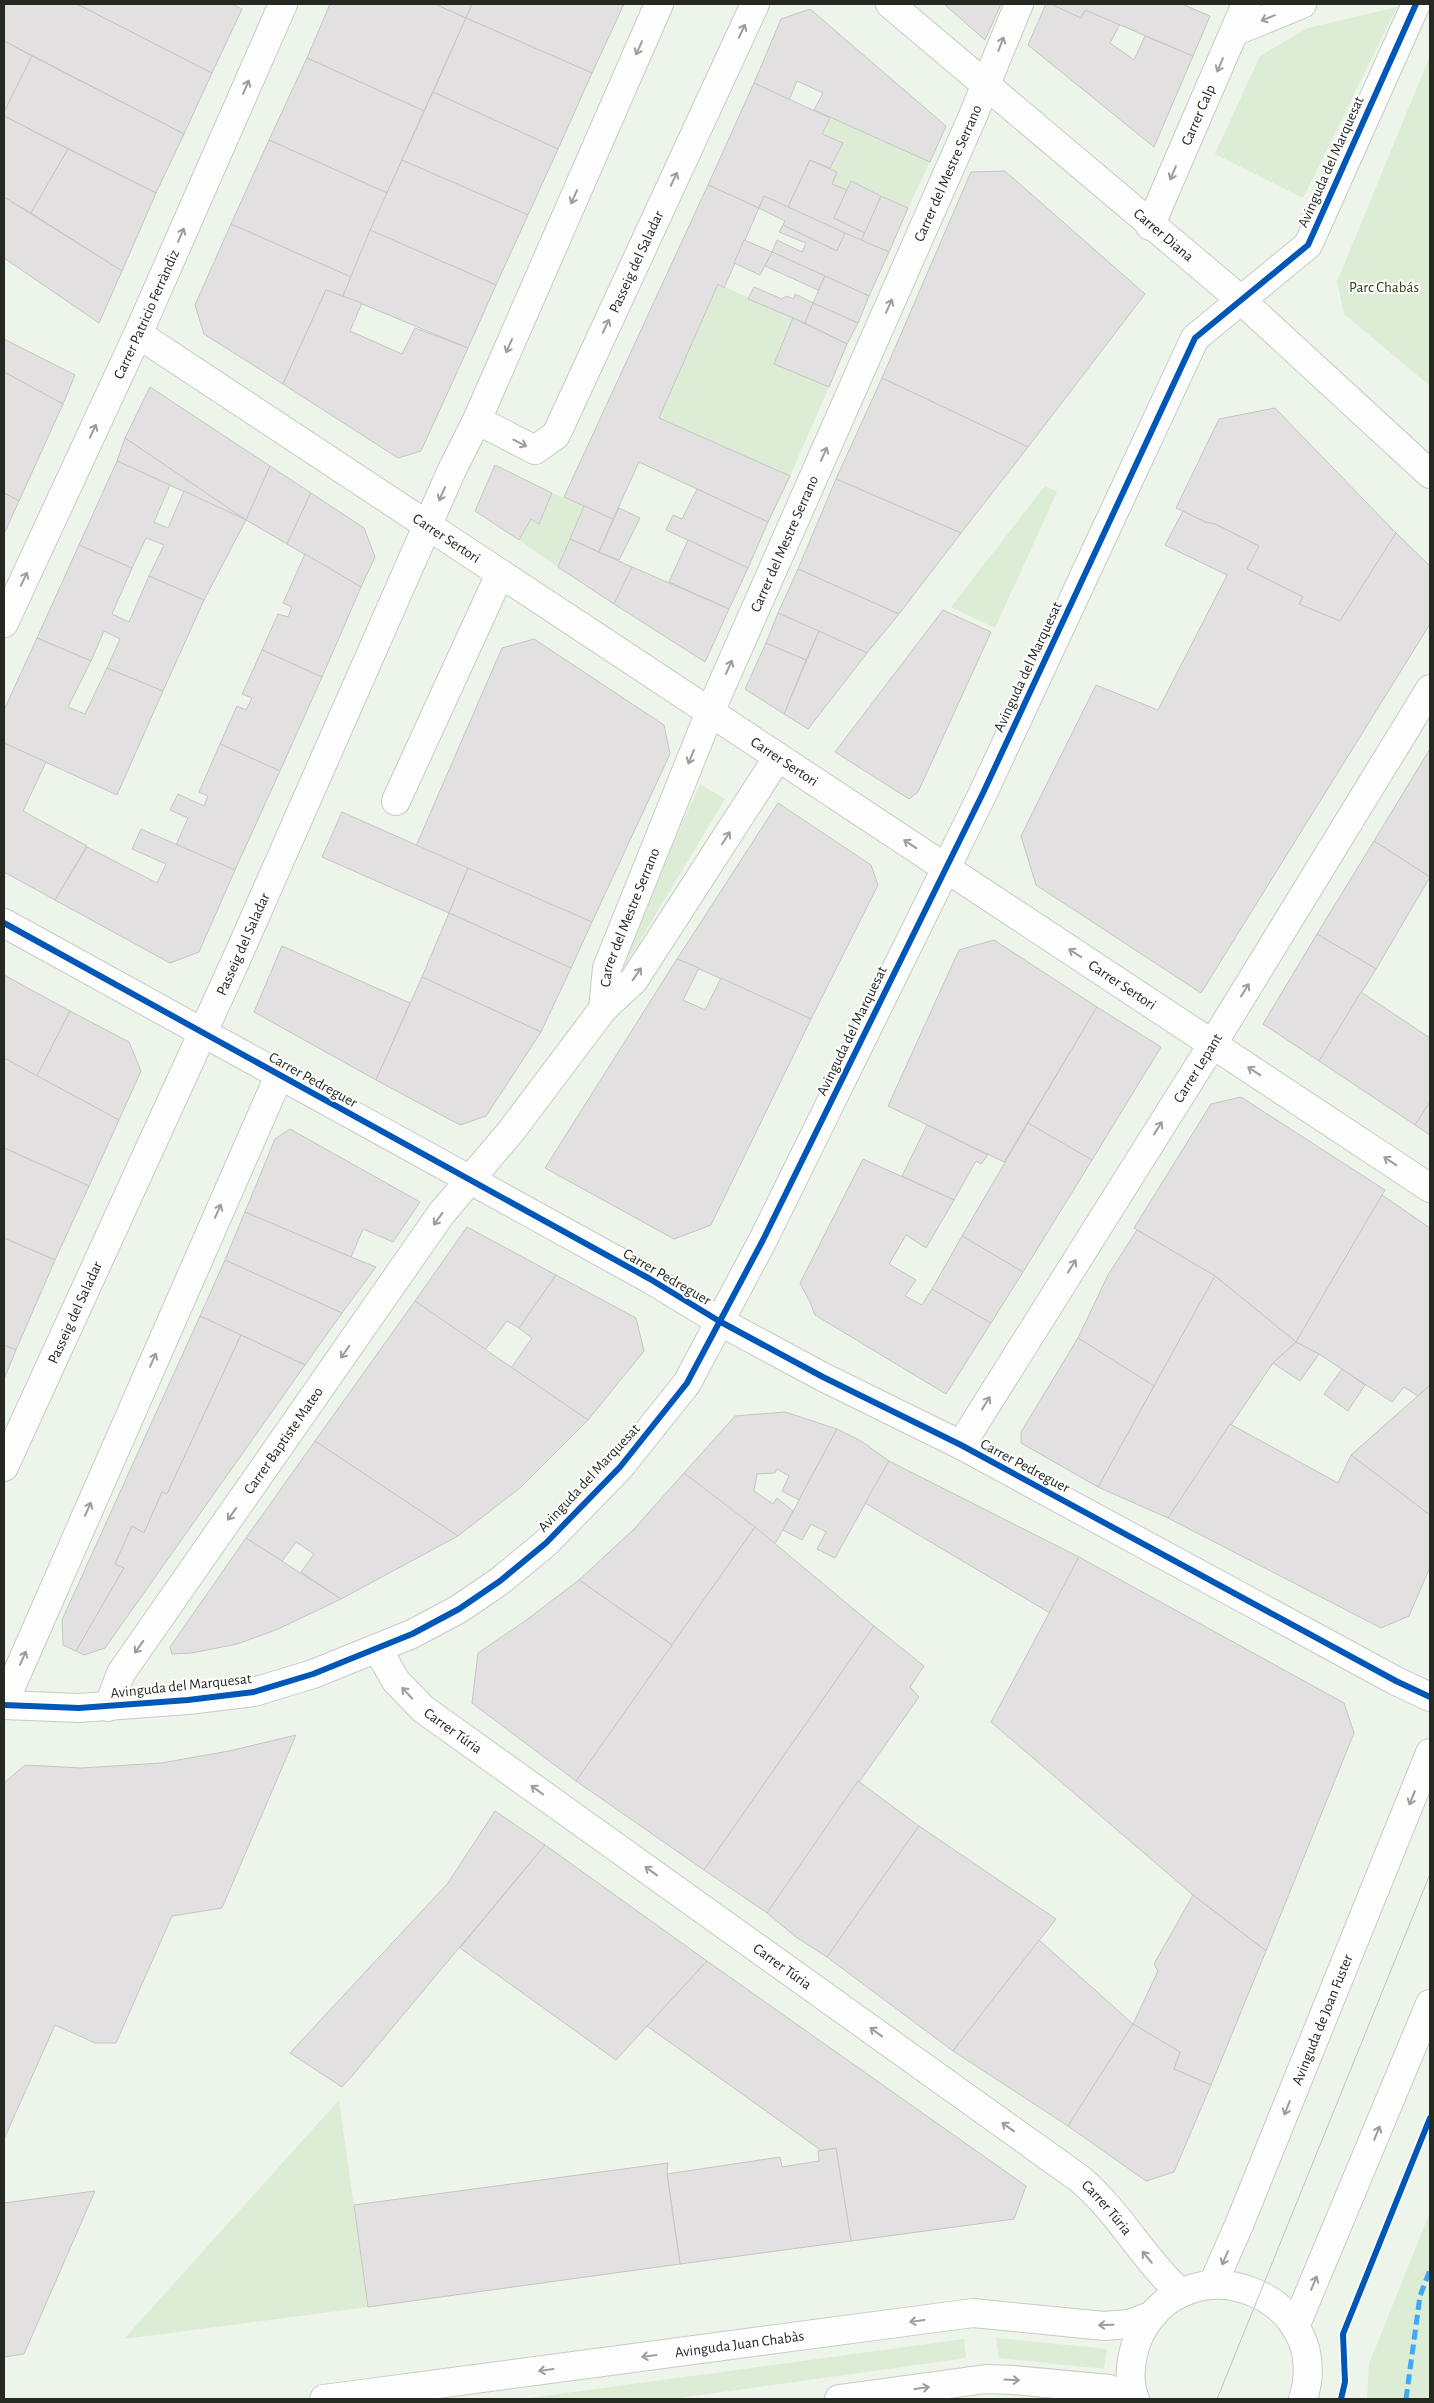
<svg xmlns="http://www.w3.org/2000/svg" width="1434" height="2403" viewBox="0 0 1434 2403" font-family="'Alegreya Sans',sans-serif">
<style>
.green{fill:#ddecd5}
.building{fill:#e3e0e1;stroke:#c5c6c4}
.lines{fill:none;stroke-linecap:round;stroke-linejoin:round}
.minor-casing{stroke:#c7ccc4;stroke-width:30}
.secondary-casing{stroke:#c7ccc4;stroke-width:30}
.minor{stroke:#fcfdfc;stroke-width:28}
.secondary{stroke:#fcfdfc;stroke-width:28}
.tram{stroke:#c2c4c0;stroke-width:1}
.quiet{stroke:#3fa9f5;stroke-width:5;stroke-dasharray:10 5;stroke-linecap:butt}
.cycleway-casing{stroke:#fff;stroke-width:9}
.cycleway{stroke:#0057b8;stroke-width:6}
.oneway{stroke:#9b9e9a}
.labels{text-anchor:middle;dominant-baseline:central;stroke-width:4;stroke-linejoin:round;paint-order:stroke}
.street-label{font-size:15px;fill:#252922;stroke:#fff}
.park-label{font-size:15px;fill:#23410b;stroke:#fff}
</style>
<rect width="100%" height="100%" fill="#edf4e9"/>
<g class="green">
<path d="M1397,7L1303,198L1215,154L1260,56L1308,28Z"/>
<path d="M1430,56V386L1344,314L1337,282Z"/>
<path d="M830,118L930,162L908,208L852,181L847,190L832,184L837,172L830,168L843,143L822,134Z"/>
<path d="M718,284L793,318L774,364L829,387L790,476L659,418Z"/>
<path d="M1045,486L1057,492L995,628L951,607Z"/>
<path d="M552,493L584,506L558,567L519,540L531,519L539,524Z"/>
<path d="M700,784L725,799L624,967L618,965Z"/>
<path d="M339,2100L368,2307L124,2339Z"/>
<path d="M1430,2212V2399H1367L1369,2364Z"/>
<path d="M996,2338L1107,2349L1104,2369L999,2358Z"/>
<path d="M964,2339L966,2358L672,2399H522Z"/>
</g>
<g class="building">
<path d="M4,4H77L212,73L184,134L4,41Z"/>
<path d="M77,4H232L242,9L212,73Z"/>
<path d="M330,4H435L466,18L424,111L307,58Z"/>
<path d="M435,4H472L466,18Z"/>
<path d="M472,4H624L592,73L466,18Z"/>
<path d="M944,4H1001L985,40Z"/>
<path d="M1046,4H1051L1081,18L1085,10L1120,24L1110,43L1134,60L1145,36L1193,56L1154,147L1028,45Z"/>
<path d="M1051,4H1182L1210,16L1193,56L1085,10L1081,18Z"/>
<path d="M810,9L946,126L930,162L814,110L823,93L797,81L789,100L754,83L781,19Z"/>
<path d="M466,18L592,73L558,149L433,92Z"/>
<path d="M4,41L32,56L4,112Z"/>
<path d="M32,56L184,134L156,193L4,116V112Z"/>
<path d="M307,58L424,111L387,193L269,140Z"/>
<path d="M754,83L830,118L822,134L843,143L830,168L810,160L788,207L764,196L759,208L708,185Z"/>
<path d="M433,92L558,149L528,215L402,160Z"/>
<path d="M4,116L68,149L31,213L4,197Z"/>
<path d="M269,140L387,193L351,277L231,224Z"/>
<path d="M68,149L156,193L122,271L31,213Z"/>
<path d="M402,160L528,215L496,285L370,230Z"/>
<path d="M810,160L837,172L832,184L847,190L834,218L865,233L861,241L788,207Z"/>
<path d="M1005,171L1145,294L1028,447L882,378L971,172Z"/>
<path d="M851,181L881,196L865,233L834,218Z"/>
<path d="M708,185L759,208L724,288L718,284L659,418L790,476L768,522L639,462L613,519L564,497Z"/>
<path d="M764,196L845,233L837,251L783,225L785,221L759,208Z"/>
<path d="M881,196L908,208L889,252L861,241Z"/>
<path d="M4,197L122,271L99,323L4,258Z"/>
<path d="M231,224L351,277L343,296L326,290L283,384L204,334L195,305Z"/>
<path d="M783,225L837,251L845,233L889,252L869,296L772,252L777,240L802,252L806,243L779,232Z"/>
<path d="M370,230L496,285L468,348L343,296Z"/>
<path d="M744,240L772,252L760,275L734,263Z"/>
<path d="M772,252L825,276L818,290L765,266Z"/>
<path d="M825,276L869,296L858,323L813,303Z"/>
<path d="M754,287L782,299L786,296L794,299L795,294L813,303L805,323L748,299Z"/>
<path d="M326,290L362,303L350,331L402,354L415,328L468,348L421,451L398,458L283,384Z"/>
<path d="M813,303L858,323L847,344L805,323Z"/>
<path d="M793,318L847,344L829,387L774,364Z"/>
<path d="M4,339L75,375L63,404L4,372Z"/>
<path d="M4,372L63,404L19,501L4,493Z"/>
<path d="M882,378L1028,447L961,533L836,479Z"/>
<path d="M150,387L270,466L246,520L125,438Z"/>
<path d="M1275,408L1396,533L1340,621L1299,604L1303,597L1247,569L1259,546L1215,524L1205,522L1176,508L1219,419Z"/>
<path d="M125,438L246,520L117,461Z"/>
<path d="M117,461L170,485L154,522L168,528L184,491L246,520L204,600L149,576L164,545L146,538L132,568L79,545Z"/>
<path d="M495,465L552,493L539,524L531,519L519,540L475,511Z"/>
<path d="M270,466L311,493L287,544L246,520Z"/>
<path d="M836,479L961,533L899,614L798,569Z"/>
<path d="M697,489L768,522L748,568L666,530L673,515L682,519Z"/>
<path d="M4,493L19,501L4,534Z"/>
<path d="M311,493L364,528L375,557L361,587L287,544Z"/>
<path d="M584,506L613,519L599,552L570,539Z"/>
<path d="M619,508L640,518L619,560L599,552Z"/>
<path d="M1183,511L1205,522L1215,524L1259,546L1247,569L1303,597L1299,604L1340,621L1396,533L1430,566V624L1201,993L1036,885L1021,836L1096,685L1158,710L1222,585L1227,575L1165,545Z"/>
<path d="M570,539L632,567L614,604L558,567Z"/>
<path d="M688,540L748,568L729,609L669,582Z"/>
<path d="M79,545L132,568L112,614L129,622L149,576L204,600L163,691L107,668L120,639L104,631L91,661L37,638Z"/>
<path d="M305,554L361,587L322,677L262,650L278,614L288,617L292,607L283,603Z"/>
<path d="M632,567L729,609L705,662L614,604Z"/>
<path d="M798,569L899,614L867,653L778,613Z"/>
<path d="M943,610L991,632L918,792L909,799L835,752Z"/>
<path d="M778,613L819,631L806,660L766,643Z"/>
<path d="M819,631L867,653L808,729L784,714Z"/>
<path d="M37,638L91,661L68,707L85,714L107,668L163,691L117,795L4,743V710Z"/>
<path d="M534,639L664,725L670,754L592,922L416,846L502,648Z"/>
<path d="M766,643L806,660L784,714L745,689Z"/>
<path d="M262,650L322,677L280,771L220,744L237,706L246,710L252,698L242,694Z"/>
<path d="M4,743L46,762L23,811L87,846L55,900L4,872Z"/>
<path d="M220,744L280,771L235,870L176,845L188,818L170,810L178,794L204,806L208,796L199,792Z"/>
<path d="M1430,749V877L1374,841Z"/>
<path d="M778,803L871,865L878,885L811,1019L677,959Z"/>
<path d="M342,812L468,868L449,913L322,857Z"/>
<path d="M141,829L235,870L199,952L170,963L55,900L87,847L157,883L166,864L132,849Z"/>
<path d="M1374,841L1430,877L1376,969L1317,934Z"/>
<path d="M468,868L592,922L571,968L449,913Z"/>
<path d="M449,913L571,968L541,1032L422,977Z"/>
<path d="M1317,934L1376,969L1319,1061L1263,1024Z"/>
<path d="M994,940L1097,1007L1004,1162L888,1106L959,950Z"/>
<path d="M282,946L410,1003L376,1080L254,1012Z"/>
<path d="M677,959L699,968L683,1000L705,1010L721,978L811,1019L711,1225L674,1239L545,1168Z"/>
<path d="M4,975L70,1011L37,1076L4,1058Z"/>
<path d="M422,977L541,1032L486,1116L460,1125L376,1080Z"/>
<path d="M1361,992L1430,1038V1102L1415,1125L1319,1061Z"/>
<path d="M1097,1007L1161,1047L1092,1160L1028,1123Z"/>
<path d="M70,1011L129,1042L141,1071L119,1120L37,1076Z"/>
<path d="M4,1058L119,1120L89,1186L4,1148Z"/>
<path d="M1241,1097L1385,1190L1296,1342L1215,1276L1134,1228L1211,1104Z"/>
<path d="M1430,1102V1135L1415,1125Z"/>
<path d="M1028,1123L1092,1160L1023,1272L962,1236Z"/>
<path d="M927,1125L988,1155L981,1164L976,1161L954,1200L902,1176Z"/>
<path d="M290,1129L420,1202L393,1242L363,1229L351,1257L245,1212L275,1139Z"/>
<path d="M4,1148L89,1186L55,1260L4,1238Z"/>
<path d="M863,1159L954,1200L926,1248L906,1235L889,1264L916,1280L905,1296L922,1305L932,1289L991,1323L946,1394L815,1315L810,1302L800,1283Z"/>
<path d="M1382,1195L1430,1228V1385L1418,1396L1404,1387L1392,1402L1319,1354L1296,1342Z"/>
<path d="M245,1212L351,1257L376,1267L342,1313L225,1260Z"/>
<path d="M467,1227L556,1275L519,1328L507,1321L485,1350L415,1301Z"/>
<path d="M1137,1230L1215,1276L1154,1386L1078,1338L1108,1275Z"/>
<path d="M962,1236L1023,1272L991,1323L932,1289Z"/>
<path d="M4,1238L55,1260L16,1350L4,1345Z"/>
<path d="M225,1260L342,1313L305,1365L200,1316Z"/>
<path d="M556,1275L636,1318L644,1351L588,1420L511,1368L532,1338L519,1328Z"/>
<path d="M1215,1276L1296,1342L1273,1363L1168,1518L1098,1487Z"/>
<path d="M415,1301L588,1420L521,1487L458,1536L315,1441Z"/>
<path d="M200,1316L241,1335L167,1494L162,1492L144,1533L132,1526L115,1564L124,1568L76,1651L63,1645L62,1620Z"/>
<path d="M241,1335L305,1365L105,1648L84,1655L76,1651L124,1568L115,1564L132,1526L144,1533L162,1492L167,1494Z"/>
<path d="M1078,1338L1154,1386L1098,1487L1021,1443V1432Z"/>
<path d="M1296,1342L1319,1354L1300,1381L1273,1363Z"/>
<path d="M4,1345L16,1350L4,1379Z"/>
<path d="M1342,1369L1365,1385L1348,1411L1324,1394Z"/>
<path d="M1430,1385V1515L1351,1455Z"/>
<path d="M785,1412L837,1429L799,1500L782,1491L789,1476L777,1469L775,1473L757,1474L754,1491L773,1504L777,1498L793,1511L775,1544L684,1473L735,1416Z"/>
<path d="M1230,1424L1338,1483L1351,1455L1430,1515V1567L1409,1616L1381,1628L1168,1518Z"/>
<path d="M837,1429L861,1441L889,1461L835,1558L817,1549L826,1532L811,1524L802,1540L783,1530Z"/>
<path d="M315,1441L458,1536L341,1599L301,1572L314,1554L296,1542L282,1561L246,1538Z"/>
<path d="M889,1461L1079,1557L1050,1613L865,1503Z"/>
<path d="M684,1473L755,1527L672,1645L579,1580L634,1529Z"/>
<path d="M755,1527L874,1626L704,1870L576,1781Z"/>
<path d="M246,1538L341,1599L276,1630L237,1644L192,1653L172,1654L170,1647Z"/>
<path d="M1079,1557L1344,1703L1354,1733L1266,1951L1193,1895L991,1722Z"/>
<path d="M579,1580L672,1645L576,1781L472,1703L478,1653L525,1621Z"/>
<path d="M874,1626L924,1666L910,1687L919,1697L767,1913L704,1870Z"/>
<path d="M296,1735L222,1908L172,1916L116,2043H95L55,2025L4,2139V1783L25,1765L82,1768L161,1763L229,1751Z"/>
<path d="M858,1781L919,1826L827,1957L796,1937L767,1913Z"/>
<path d="M495,1811L545,1845L352,2076L342,2087L290,2053L448,1883Z"/>
<path d="M919,1826L1056,1919L953,2051L827,1957Z"/>
<path d="M545,1845L707,1961L616,2060L460,1948Z"/>
<path d="M1193,1895L1266,1951L1211,2085L1174,2069L1180,2052L1133,2024L1158,1971L1154,1964Z"/>
<path d="M1039,1940L1133,2024L1068,2126L953,2051Z"/>
<path d="M707,1961L1026,2186L1014,2219L851,2241L836,2148L822,2151L647,2026Z"/>
<path d="M1133,2024L1180,2052L1174,2069L1211,2085L1174,2172L1146,2181L1068,2126Z"/>
<path d="M836,2148L851,2241L680,2264L667,2174L780,2157L782,2167L819,2161L818,2151Z"/>
<path d="M668,2163L667,2174L680,2264L368,2307L354,2205Z"/>
<path d="M95,2191L24,2354L4,2357V2203Z"/>
</g>
<g class="lines">
<g class="minor-casing">
<g id="minor">
<path id="s1" d="M890,4L1241,300L1430,474"/>
<path d="M1234,32L1302,4"/>
<path id="s2" d="M1150,226L1246,4"/>
<path id="s3" d="M138,334L1430,1188"/>
<path id="s4" d="M477,420L535,450L556,435L755,4"/>
<path d="M396,801L500,574"/>
<path d="M4,923L650,1279L719,1321L823,1377L961,1445L1396,1681L1430,1697"/>
<path id="s5" d="M603,1009L607,968L710,712L972,118L1019,4"/>
<path id="s6" d="M961,1445L1212,1045L1430,689"/>
<path id="s7" d="M4,1467L236,960L451,472L477,420L659,4"/>
<path id="s8" d="M377,1648L396,1681L423,1709L1080,2179C1119,2212 1143,2259 1181,2293"/>
<path d="M4,1703L279,1076"/>
<path d="M4,1705L79,1708L188,1700L254,1692L313,1674L412,1634L459,1609L500,1581L546,1543L620,1467L687,1383L763,1240L983,793L1195,338L1308,245L1416,4"/>
<path id="s9" d="M108,1707L121,1673L441,1214L512,1130L603,1009L634,980L778,757"/>
</g>
</g>
<g class="secondary-casing">
<g id="secondary">
<path id="s10" d="M4,623L138,334L283,4"/>
<path id="s11" d="M1213,2284L1239,2225L1430,1753"/>
<path d="M1295,2327L1430,2004"/>
<path id="s12" d="M324,2399L973,2313L1104,2326L1129,2324L1153,2315"/>
<path d="M839,2399L986,2379L1014,2380L1109,2389L1123,2399"/>
<path d="M1135,2399C1127,2380 1131,2355 1139,2336C1187,2237 1336,2295 1303,2399"/>
</g>
</g>
<use href="#minor" class="minor"/>
<use href="#secondary" class="secondary"/>
<path class="tram" d="M1217,2399L1430,1874"/>
<path class="quiet" d="M1406,2399L1420,2296L1430,2270"/>
<g class="cycleway-casing">
<g id="cycleway">
<path d="M4,923L650,1279L719,1321L823,1377L961,1445L1396,1681L1430,1697"/>
<path d="M4,1705L79,1708L188,1700L254,1692L313,1674L412,1634L459,1609L500,1581L546,1543L620,1467L687,1383L763,1240L983,793L1195,338L1308,245L1416,4"/>
<path d="M1341,2399L1345,2382L1343,2334L1430,2118"/>
</g>
</g>
<use href="#cycleway" class="cycleway"/>
</g>
<defs><path id="oneway-shaft" d="M-6 0H5M1.5-3L5.5 0L1.5 3" fill="none" stroke-width="1.6" stroke-linecap="round" stroke-linejoin="round" transform="scale(1.25)"/></defs>
<g class="oneway">
<use href="#oneway-shaft" transform="translate(1268 18) rotate(158)"/>
<use href="#oneway-shaft" transform="translate(742 31) rotate(-65)"/>
<use href="#oneway-shaft" transform="translate(1001 44) rotate(-69)"/>
<use href="#oneway-shaft" transform="translate(639 48) rotate(114)"/>
<use href="#oneway-shaft" transform="translate(1220 65) rotate(113)"/>
<use href="#oneway-shaft" transform="translate(246 87) rotate(-66)"/>
<use href="#oneway-shaft" transform="translate(1173 173) rotate(113)"/>
<use href="#oneway-shaft" transform="translate(674 179) rotate(-65)"/>
<use href="#oneway-shaft" transform="translate(574 197) rotate(114)"/>
<use href="#oneway-shaft" transform="translate(181 235) rotate(-66)"/>
<use href="#oneway-shaft" transform="translate(889 306) rotate(-66)"/>
<use href="#oneway-shaft" transform="translate(606 326) rotate(-65)"/>
<use href="#oneway-shaft" transform="translate(509 346) rotate(114)"/>
<use href="#oneway-shaft" transform="translate(93 431) rotate(-65)"/>
<use href="#oneway-shaft" transform="translate(520 443) rotate(27)"/>
<use href="#oneway-shaft" transform="translate(824 454) rotate(-66)"/>
<use href="#oneway-shaft" transform="translate(442 494) rotate(114)"/>
<use href="#oneway-shaft" transform="translate(24 579) rotate(-65)"/>
<use href="#oneway-shaft" transform="translate(729 667) rotate(-66)"/>
<use href="#oneway-shaft" transform="translate(691 757) rotate(112)"/>
<use href="#oneway-shaft" transform="translate(726 838) rotate(-57)"/>
<use href="#oneway-shaft" transform="translate(910 844) rotate(-147)"/>
<use href="#oneway-shaft" transform="translate(1075 953) rotate(-147)"/>
<use href="#oneway-shaft" transform="translate(637 974) rotate(-55)"/>
<use href="#oneway-shaft" transform="translate(1245 990) rotate(-58)"/>
<use href="#oneway-shaft" transform="translate(1254 1071) rotate(-147)"/>
<use href="#oneway-shaft" transform="translate(1158 1128) rotate(-58)"/>
<use href="#oneway-shaft" transform="translate(1390 1161) rotate(-147)"/>
<use href="#oneway-shaft" transform="translate(218 1211) rotate(-66)"/>
<use href="#oneway-shaft" transform="translate(438 1219) rotate(126)"/>
<use href="#oneway-shaft" transform="translate(1072 1266) rotate(-58)"/>
<use href="#oneway-shaft" transform="translate(345 1352) rotate(125)"/>
<use href="#oneway-shaft" transform="translate(153 1360) rotate(-66)"/>
<use href="#oneway-shaft" transform="translate(986 1403) rotate(-58)"/>
<use href="#oneway-shaft" transform="translate(88 1509) rotate(-66)"/>
<use href="#oneway-shaft" transform="translate(232 1514) rotate(125)"/>
<use href="#oneway-shaft" transform="translate(139 1647) rotate(125)"/>
<use href="#oneway-shaft" transform="translate(23 1658) rotate(-66)"/>
<use href="#oneway-shaft" transform="translate(407 1693) rotate(-133)"/>
<use href="#oneway-shaft" transform="translate(537 1790) rotate(-144)"/>
<use href="#oneway-shaft" transform="translate(1412 1798) rotate(112)"/>
<use href="#oneway-shaft" transform="translate(651 1871) rotate(-144)"/>
<use href="#oneway-shaft" transform="translate(876 2032) rotate(-144)"/>
<use href="#oneway-shaft" transform="translate(1287 2108) rotate(112)"/>
<use href="#oneway-shaft" transform="translate(1008 2127) rotate(-144)"/>
<use href="#oneway-shaft" transform="translate(1377 2133) rotate(-68)"/>
<use href="#oneway-shaft" transform="translate(1147 2257) rotate(-130)"/>
<use href="#oneway-shaft" transform="translate(1225 2258) rotate(114)"/>
<use href="#oneway-shaft" transform="translate(1314 2283) rotate(-67)"/>
<use href="#oneway-shaft" transform="translate(917 2321) rotate(172)"/>
<use href="#oneway-shaft" transform="translate(1106 2325) rotate(179)"/>
<use href="#oneway-shaft" transform="translate(649 2356) rotate(172)"/>
<use href="#oneway-shaft" transform="translate(546 2370) rotate(172)"/>
<use href="#oneway-shaft" transform="translate(1012 2380) rotate(3)"/>
<use href="#oneway-shaft" transform="translate(922 2388) rotate(-8)"/>
</g>
<g class="labels">
<g class="street-label">
<text stroke="none"><textPath href="#s2" startOffset="121">Carrer Calp</textPath></text>
<text transform="translate(1331 162) rotate(-66)">Avinguda del Marquesat</text>
<text stroke="none"><textPath href="#s5" startOffset="906">Carrer del Mestre Serrano</textPath></text>
<text stroke="none"><textPath href="#s1" startOffset="358">Carrer Diana</textPath></text>
<text stroke="none"><textPath href="#s4" startOffset="282">Passeig del Saladar</textPath></text>
<text stroke="none"><textPath href="#s10" startOffset="340">Carrer Patricio Ferràndiz</textPath></text>
<text stroke="none"><textPath href="#s3" startOffset="370">Carrer Sertori</textPath></text>
<text stroke="none"><textPath href="#s5" startOffset="501">Carrer del Mestre Serrano</textPath></text>
<text transform="translate(1028 667) rotate(-65)">Avinguda del Marquesat</text>
<text stroke="none"><textPath href="#s3" startOffset="775">Carrer Sertori</textPath></text>
<text stroke="none"><textPath href="#s5" startOffset="96">Carrer del Mestre Serrano</textPath></text>
<text stroke="none"><textPath href="#s7" startOffset="575">Passeig del Saladar</textPath></text>
<text stroke="none"><textPath href="#s3" startOffset="1180">Carrer Sertori</textPath></text>
<text transform="translate(852 1031) rotate(-64)">Avinguda del Marquesat</text>
<text stroke="none"><textPath href="#s6" startOffset="445">Carrer Lepant</textPath></text>
<text transform="translate(313 1080) rotate(29)">Carrer Pedreguer</text>
<text transform="translate(667 1277) rotate(30)">Carrer Pedreguer</text>
<text stroke="none"><textPath href="#s7" startOffset="170">Passeig del Saladar</textPath></text>
<text stroke="none"><textPath href="#s9" startOffset="320">Carrer Baptiste Mateo</textPath></text>
<text transform="translate(1025 1466) rotate(28)">Carrer Pedreguer</text>
<text transform="translate(589 1478) rotate(-47)">Avinguda del Marquesat</text>
<text transform="translate(181 1686) rotate(-6)">Avinguda del Marquesat</text>
<text stroke="none"><textPath href="#s8" startOffset="114">Carrer Túria</textPath></text>
<text stroke="none"><textPath href="#s8" startOffset="519">Carrer Túria</textPath></text>
<text stroke="none"><textPath href="#s11" startOffset="286">Avinguda de Joan Fuster</textPath></text>
<text stroke="none"><textPath href="#s8" startOffset="924">Carrer Túria</textPath></text>
<text stroke="none"><textPath href="#s12" startOffset="419">Avinguda Juan Chabàs</textPath></text>
</g>
<g class="park-label">
<text x="1384" y="287">Parc Chabás</text>
</g>
</g>
<rect width="1434" height="2403" fill="none" stroke="#252922" stroke-width="10"/>
</svg>
